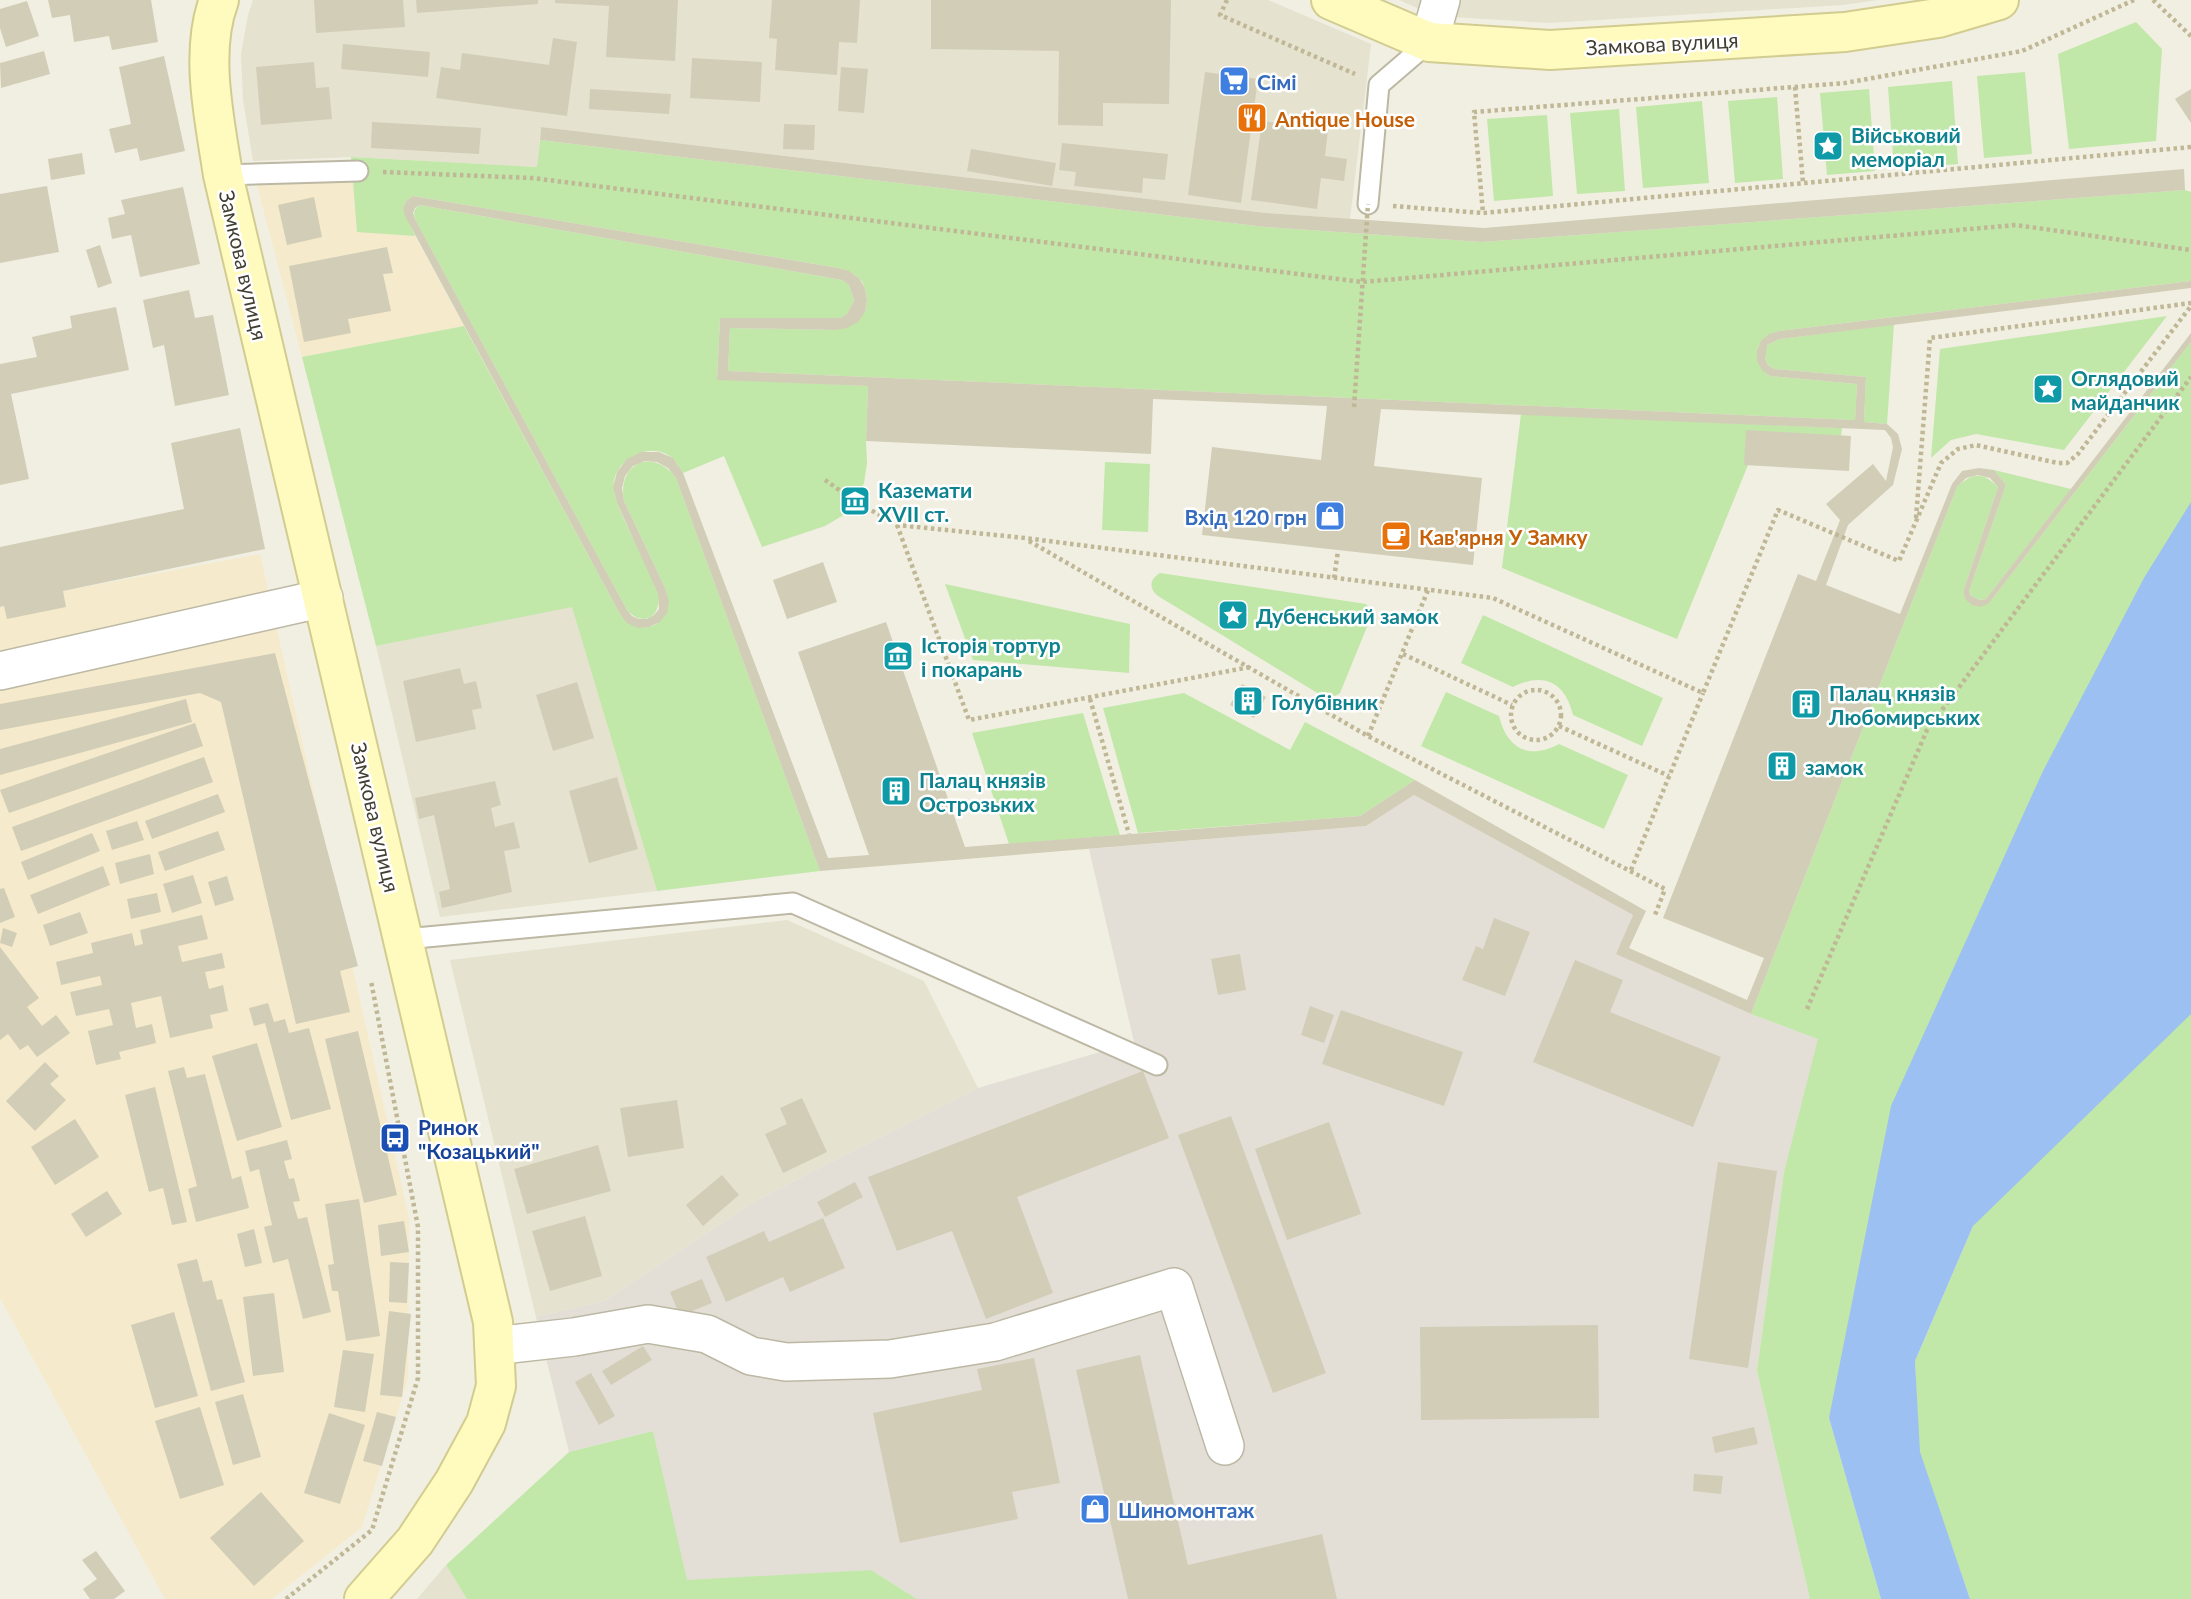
<svg xmlns="http://www.w3.org/2000/svg" width="2191" height="1599" viewBox="0 0 2191 1599" font-family="Lato,sans-serif">
<style>
.residential{fill:#e5e2cf}
.commercial{fill:#f5eacb}
.industrial{fill:#e3dfd7}
.green{fill:#c1e7a9}
.water{fill:#9bc0f1}
.building{fill:#d2cdb7;fill-rule:evenodd}
.lines{fill:none;stroke-linecap:round;stroke-linejoin:round}
.lane-casing{stroke:#bcb8a4;stroke-width:23}
.street-casing{stroke:#bcb8a4;stroke-width:40}
.secondary-casing{stroke:#d2cc90;stroke-width:42}
.path{stroke:#bfb795;stroke-width:4.5;stroke-dasharray:3.5 3.5;stroke-linecap:butt}
.lane{stroke:#fff;stroke-width:19}
.street{stroke:#fff;stroke-width:37}
.secondary{stroke:#fffabe;stroke-width:38}
.path-bridge{stroke:#bfb795;stroke-width:4.5;stroke-dasharray:3.5 3.5;stroke-linecap:butt}
.labels{text-anchor:middle;dominant-baseline:central;stroke-width:5;stroke-linejoin:round;paint-order:stroke}
.street-label{font-size:21px;fill:#423f32;stroke:#fff}
.shop-label{font-size:21px;font-weight:bold;fill:#366cbe;stroke:#fff;text-anchor:start}
.food-label{font-size:21px;font-weight:bold;fill:#c56008;stroke:#fff;text-anchor:start}
.culture-label{font-size:21px;font-weight:bold;fill:#0d838f;stroke:#fff;text-anchor:start}
.transit-label{font-size:21px;font-weight:bold;fill:#164399;stroke:#fff;text-anchor:start}
</style>
<rect width="100%" height="100%" fill="#f1efe2"/>
<g class="residential">
<path d="M253,0H1268L1371,44L1350,219L1266,213L541,127L537,167L351,157L253,161L243,100L241,54L248,15Z"/>
<path d="M1399,0H1878L1843,5L1550,23L1435,16Z"/>
<path d="M572,606L657,891L440,917L376,646Z"/>
<path d="M787,920L924,981L978,1088L757,1200L604,1301L536,1317L450,960Z"/>
<path d="M446,1565L467,1599H417Z"/>
</g>
<g class="commercial">
<path d="M353,182L357,231L415,236L464,326L302,357L257,185Z"/>
<path d="M260,554L409,1218L408,1378L362,1527L272,1599H165L0,1298V603Z"/>
</g>
<path class="industrial" d="M1414,795L1633,915L1617,954L1751,1014L1819,1039L1784,1172L1757,1371L1810,1599H917L871,1570L686,1581L653,1431L569,1452L536,1317L604,1301L757,1200L978,1088L1134,1042L1089,849L1366,826Z"/>
<g class="green">
<path d="M2136,22L2162,49L2156,141L2069,149L2058,54Z"/>
<path d="M2025,72L2032,154L1984,158L1977,76Z"/>
<path d="M1952,81L1958,164L1894,169L1888,87Z"/>
<path d="M1869,89L1875,171L1827,175L1820,93Z"/>
<path d="M1777,97L1783,179L1735,183L1728,101Z"/>
<path d="M1702,101L1709,183L1643,188L1636,107Z"/>
<path d="M1619,109L1625,191L1577,194L1570,113Z"/>
<path d="M1547,115L1553,196L1494,201L1487,119Z"/>
<path d="M540,140L1265,227L1482,242L2185,190L2191,192V281L1779,331C1754,338 1749,360 1770,376L1857,384L1855,420L728,371L730,328L835,330L865,312C870,287 863,274 838,268L413,196L406,201L403,208L415,236L357,232L351,157L537,167Z"/>
<path d="M420,205L842,280L849,285L854,300L847,314L840,318H720L717,379L868,386L866,441L867,463L864,483L855,501L842,516L825,526L762,547L724,456L683,473C680,469 677,463 674,460C653,437 609,461 614,490C616,504 623,517 629,530C639,551 649,572 658,594C662,617 643,628 627,610L415,219C413,212 414,209 420,205Z"/>
<path d="M2167,316L2064,450L1976,434L1951,440L1931,458L1940,349Z"/>
<path d="M1894,324L1887,424L1864,422L1866,377L1774,369C1764,363 1763,356 1767,345L1780,339Z"/>
<path d="M464,326L620,614C642,641 675,624 666,590L624,501C617,463 653,447 676,478L820,871L657,891L572,607L376,646L302,357Z"/>
<path d="M2191,342V1599H1970L1919,1452L1915,1361L1973,1226L2143,992L1829,1418L1881,1599H1810L1757,1371L1784,1172L1818,1039L1751,1014L1957,487C1973,472 1983,472 1998,487L1963,592C1969,608 1982,611 1993,598Z"/>
<path d="M1521,414L1842,428L1837,465H1748L1677,639L1502,568Z"/>
<path d="M1105,462L1150,464L1148,532L1102,530Z"/>
<path d="M1994,470L2071,489L1986,599L1980,600L1971,596L1969,591L2006,485Z"/>
<path d="M1160,573L1366,604L1371,610V617L1340,693C1333,698 1328,698 1319,694L1158,596C1148,588 1150,579 1160,573Z"/>
<path d="M945,584L1130,624L1129,673L973,660Z"/>
<path d="M1483,615L1663,698L1642,746L1573,715C1565,681 1543,672 1513,687L1461,663Z"/>
<path d="M1446,692L1499,716C1507,749 1529,760 1559,744L1628,775L1604,829L1421,746Z"/>
<path d="M1184,693L1290,750L1305,722L1415,780L1360,816L1138,833L1103,708Z"/>
<path d="M1083,713L1120,835L1009,844L972,733Z"/>
<path d="M653,1431L687,1580L871,1570L917,1599H467L446,1565L569,1452Z"/>
</g>
<path class="water" d="M2191,502V1014L1973,1226L1915,1361L1920,1452L1970,1599H1881L1829,1418L1891,1106L2043,771L2144,578Z"/>
<g class="building">
<path d="M48,0H151L158,42L112,50L109,36L74,42L70,15L52,18Z"/>
<path d="M314,0H403L405,27L316,33Z"/>
<path d="M416,0H538V4L417,13Z"/>
<path d="M555,0H678L675,61L606,57L609,6L555,3Z"/>
<path d="M772,0H860L857,43L839,42L837,75L775,70L777,39L769,38Z"/>
<path d="M931,0H1171L1169,104L1103,103V126L1058,125L1059,51L931,49Z"/>
<path d="M27,1L39,36L6,47L0,28V9Z"/>
<path d="M553,38L577,42L567,116L436,98L441,67L460,70L462,53L549,65Z"/>
<path d="M343,44L430,52L428,77L341,69Z"/>
<path d="M44,51L50,74L1,88L0,63Z"/>
<path d="M164,56L185,151L140,161L137,148L115,153L109,129L131,124L119,67Z"/>
<path d="M692,58L762,62L760,102L690,98Z"/>
<path d="M314,62L316,88L329,87L332,119L261,125L256,67Z"/>
<path d="M841,67L868,69L864,113L838,111Z"/>
<path d="M1205,72L1258,79L1241,203L1188,195Z"/>
<path d="M590,89L671,94L669,114L589,109Z"/>
<path d="M2191,89V123L2175,99Z"/>
<path d="M1262,121L1328,130L1325,156L1347,159L1344,181L1321,178L1317,209L1251,200Z"/>
<path d="M372,122L481,128L479,154L371,148Z"/>
<path d="M784,124L815,125L814,150L783,149Z"/>
<path d="M541,127L1266,213L1484,228L2184,169L2185,190L1482,242L1265,227L540,140Z"/>
<path d="M1062,143L1168,154L1165,180L1143,178L1142,193L1074,186L1076,172L1059,170Z"/>
<path d="M971,149L1056,163L1052,186L967,171Z"/>
<path d="M82,153L85,174L51,180L48,159Z"/>
<path d="M47,186L59,252L0,263V194Z"/>
<path d="M183,187L200,264L140,277L131,235L112,239L108,218L125,214L121,200Z"/>
<path d="M413,196L838,268L849,271L859,278L865,288L867,300L865,312L858,322L847,328L835,330L730,328L728,371L1855,420L1857,384L1770,376L1762,370L1757,361V350L1761,341L1769,334L1779,331L2191,281V288L1780,339L1767,345L1765,359L1768,365L1774,369L1866,377L1864,422L1887,424L1898,434L1902,449L1893,485L1848,525L1826,585L1900,614L1952,484L1962,471L1979,468L1994,470L2006,485L1969,591L1971,596L1980,600L1986,599L1989,595L2191,333V342L1993,598L1988,604L1980,607L1972,605L1966,600L1963,592L1998,487L1990,478L1978,475L1966,478L1957,487L1751,1014L1616,954L1633,915L1414,795L1366,826L820,871L676,478L668,468L657,462L645,461L633,466L625,476L622,488L624,501L666,590L669,602L667,613L660,622L649,627L638,628L627,623L620,614L405,216L403,208L406,201ZM420,205L842,280L849,285L854,300L847,314L840,318H720L717,380L868,386L866,441L1151,454L1153,399L1327,406L1321,460L1212,447L1202,535L1473,565L1482,478L1374,466L1381,409L1885,430L1891,438L1893,447L1886,481L1873,464L1826,504L1840,520L1835,533L1816,581L1798,574L1663,918L1764,958L1747,1000L1629,948L1646,911L1415,780L1360,816L965,847L886,622L798,652L869,855L828,858L683,473L673,458L659,452H641L627,459L617,472L613,487L617,503L658,594L659,609L654,615L647,619H639L632,616L627,610L415,219L413,213L415,208Z"/>
<path d="M314,197L322,237L287,245L278,205Z"/>
<path d="M100,245L112,283L98,288L86,250Z"/>
<path d="M387,247L393,273L383,274L391,311L348,319L351,333L304,342L289,266Z"/>
<path d="M189,290L195,318L213,315L229,395L175,406L164,345L153,348L143,300Z"/>
<path d="M116,307L129,370L11,394L29,479L0,485V364L37,357L32,337L72,328L70,316Z"/>
<path d="M240,428L265,549L63,591L66,607L7,619L4,606L0,607V547L184,509L171,443Z"/>
<path d="M1746,430L1851,436L1849,471L1744,465Z"/>
<path d="M823,562L837,602L787,619L773,580Z"/>
<path d="M275,653L358,966L340,971L350,1012L296,1024L221,702L200,693L0,730V704Z"/>
<path d="M460,668L464,684L476,681L482,708L472,710L476,729L416,742L403,681Z"/>
<path d="M577,682L594,738L553,751L536,695Z"/>
<path d="M1242,684L1266,697L1254,718L1230,705Z"/>
<path d="M186,699L192,722L0,775V749Z"/>
<path d="M195,723L203,746L9,813L0,790Z"/>
<path d="M204,757L213,782L21,851L12,827Z"/>
<path d="M617,777L638,849L589,863L569,791Z"/>
<path d="M495,781L501,805L491,808L495,827L514,822L520,848L504,851L512,892L442,908L439,892L450,889L434,815L419,819L415,798Z"/>
<path d="M218,794L225,812L152,839L145,821Z"/>
<path d="M137,821L144,840L112,850L106,831Z"/>
<path d="M218,831L225,850L165,871L158,852Z"/>
<path d="M92,833L100,851L28,880L21,862Z"/>
<path d="M150,854L154,874L120,884L115,863Z"/>
<path d="M103,866L110,885L38,914L30,895Z"/>
<path d="M193,875L202,903L172,913L163,884Z"/>
<path d="M227,876L234,900L215,906L208,882Z"/>
<path d="M4,888L15,917L0,923V889Z"/>
<path d="M157,893L161,912L131,919L127,899Z"/>
<path d="M80,912L88,933L50,946L43,925Z"/>
<path d="M202,915L208,939L178,946L182,962L222,953L225,968L205,972L209,989L223,985L228,1011L210,1015L213,1028L170,1038L161,996L131,1003L136,1028L152,1024L156,1043L119,1052L121,1059L96,1065L88,1031L113,1025L109,1009L76,1016L70,992L102,985L100,976L61,985L56,962L93,953L91,943L132,933L135,946L143,944L140,930Z"/>
<path d="M1494,918L1530,932L1505,996L1462,980L1476,946L1483,949Z"/>
<path d="M3,928L17,933L12,947L0,943Z"/>
<path d="M0,947L39,998L27,1007L42,1026L56,1015L70,1033L37,1057L28,1045L20,1050L8,1034L0,1040Z"/>
<path d="M1240,954L1246,990L1218,995L1211,959Z"/>
<path d="M1575,960L1623,980L1610,1012L1721,1057L1693,1127L1533,1062Z"/>
<path d="M268,1003L274,1022L285,1019L289,1033L309,1028L331,1109L291,1120L265,1023L254,1026L249,1008Z"/>
<path d="M1310,1006L1334,1015L1324,1043L1301,1035Z"/>
<path d="M1341,1010L1463,1052L1444,1106L1322,1064Z"/>
<path d="M358,1031L397,1195L364,1203L325,1039Z"/>
<path d="M257,1043L282,1127L237,1141L212,1056Z"/>
<path d="M45,1062L59,1076L50,1084L66,1100L35,1131L6,1101Z"/>
<path d="M184,1067L187,1078L205,1074L232,1179L241,1176L249,1208L196,1222L188,1189L197,1186L168,1071Z"/>
<path d="M1143,1071L1169,1138L1017,1197L1053,1293L986,1319L952,1231L897,1251L868,1177Z"/>
<path d="M155,1087L187,1222L172,1225L163,1188L149,1192L125,1095Z"/>
<path d="M802,1098L827,1152L783,1173L765,1134L787,1124L780,1108Z"/>
<path d="M677,1100L684,1148L628,1157L620,1108Z"/>
<path d="M1231,1116L1326,1373L1273,1393L1178,1135Z"/>
<path d="M75,1119L99,1157L55,1185L31,1147Z"/>
<path d="M1329,1122L1361,1214L1287,1240L1255,1149Z"/>
<path d="M287,1140L292,1159L284,1161L289,1179L294,1178L300,1201L293,1202L298,1219L307,1217L331,1312L303,1319L288,1259L273,1263L264,1227L272,1225L259,1169L250,1172L245,1151Z"/>
<path d="M598,1145L611,1191L527,1214L514,1169Z"/>
<path d="M1718,1162L1777,1171L1748,1368L1689,1359Z"/>
<path d="M722,1175L739,1195L703,1226L686,1205Z"/>
<path d="M855,1182L863,1197L825,1217L817,1202Z"/>
<path d="M107,1191L122,1214L86,1237L71,1214Z"/>
<path d="M359,1199L380,1336L346,1341L338,1291H332L328,1265L334,1264L325,1204Z"/>
<path d="M585,1216L602,1276L550,1291L532,1231Z"/>
<path d="M823,1218L845,1268L790,1292L783,1277L726,1302L706,1257L764,1231L769,1242Z"/>
<path d="M404,1221L409,1252L381,1256L378,1225Z"/>
<path d="M254,1229L262,1263L245,1267L237,1234Z"/>
<path d="M197,1259L203,1282L212,1280L217,1300L222,1299L245,1382L211,1391L177,1264Z"/>
<path d="M390,1262L409,1263L407,1303L389,1302Z"/>
<path d="M702,1279L712,1303L680,1316L670,1292Z"/>
<path d="M274,1293L284,1372L253,1376L243,1297Z"/>
<path d="M389,1311L411,1314L402,1397L380,1395Z"/>
<path d="M174,1312L198,1396L155,1408L131,1325Z"/>
<path d="M1598,1325L1599,1418L1421,1420L1420,1327Z"/>
<path d="M643,1346L652,1360L611,1385L602,1371Z"/>
<path d="M343,1350L374,1354L365,1412L334,1407Z"/>
<path d="M1140,1355L1188,1565L1322,1534L1337,1599H1128L1076,1370Z"/>
<path d="M1034,1358L1060,1483L1012,1492L1018,1519L900,1543L873,1413L982,1390L977,1369Z"/>
<path d="M591,1373L615,1416L599,1425L575,1382Z"/>
<path d="M243,1394L261,1457L233,1465L215,1402Z"/>
<path d="M200,1407L224,1485L180,1499L155,1421Z"/>
<path d="M377,1412L396,1417L382,1466L363,1461Z"/>
<path d="M329,1413L365,1425L340,1504L304,1493Z"/>
<path d="M1754,1427L1758,1444L1715,1453L1712,1437Z"/>
<path d="M1694,1474L1723,1476L1721,1494L1693,1491Z"/>
<path d="M261,1492L304,1541L254,1586L210,1538Z"/>
<path d="M96,1551L125,1591L114,1599H90L83,1589L97,1579L82,1560Z"/>
</g>
<g class="lines">
<g class="lane-casing">
<g id="lane">
<path d="M223,175L358,171"/>
<path d="M1368,204L1379,85L1429,42"/>
<path d="M405,939L793,903L1157,1065"/>
</g>
</g>
<g class="street-casing">
<g id="street">
<path d="M1429,42L1441,0"/>
<path d="M0,671L324,598"/>
<path d="M494,1346L574,1337L648,1324L707,1334L751,1356L786,1362L890,1359L995,1342L1174,1287L1225,1446"/>
</g>
</g>
<g class="secondary-casing">
<g id="secondary">
<path d="M219,0C199,53 215,121 223,175L493,1322L496,1386L486,1423L454,1482L415,1541L364,1599"/>
<path d="M1331,0L1429,42L1550,50L1845,32L1938,18L1999,0"/>
</g>
</g>
<g class="path">
<path d="M1227,0L1220,15L1355,74"/>
<path d="M2134,0L2022,51L1845,83L1474,112L1483,213L2191,147"/>
<path d="M2153,0L2191,36"/>
<path d="M1795,87L1803,183"/>
<path d="M383,172L532,178L1362,282L2016,225L2191,250"/>
<path d="M1393,206L1483,213"/>
<path d="M825,480L855,501L897,525L1025,538L1493,598L1703,693L1778,510L1899,561L1941,463L1958,449L1976,445L2058,463H2067L2078,454L2191,306"/>
<path d="M1916,518L1930,338L2191,303"/>
<path d="M897,525L969,720L1250,667"/>
<path d="M1029,541L1368,736L1665,889L1655,915"/>
<path d="M1334,578L1338,551"/>
<path d="M1403,654L1512,705"/>
<circle cx="1536" cy="715" r="25"/>
<path d="M1090,699L1129,834"/>
<path d="M1559,726L1669,776"/>
<path d="M1368,736L1428,590"/>
<path d="M1631,870L1703,693"/>
<path d="M1807,1009L1927,730L2191,377"/>
<path d="M286,1599L372,1530L418,1378V1227L371,981"/>
</g>
<use href="#lane" class="lane"/>
<use href="#street" class="street"/>
<use href="#secondary" class="secondary"/>
<path class="path-bridge" d="M1354,407L1368,204"/>
</g>
<defs>
<g id="supermarket-square" transform="scale(1.575)"><rect x="-9" y="-9" width="18" height="18" rx="4" fill="#3f7fe0" stroke="#fff"/><path d="M-6-5.5h2.5l.6 2H6L4.5 2H-2.5L-4.4-4H-6ZM-1.5 3.2a1.3 1.3 0 1 0 .1 0ZM3 3.2a1.3 1.3 0 1 0 .1 0Z" fill="#fff"/></g>
<g id="restaurant-square" transform="scale(1.575)"><rect x="-9" y="-9" width="18" height="18" rx="4" fill="#e8710a" stroke="#fff"/><path d="M-5-6h1v4h1v-4h1v4h1v-4h1v5L-1.5 .5V6h-2V.5L-5-1ZM5-6V6H3V1.5H1.5Q1.5-4 5-6Z" fill="#fff"/></g>
<g id="sight-square" transform="scale(1.575)"><rect x="-9" y="-9" width="18" height="18" rx="4" fill="#0f9aa8" stroke="#fff"/><path d="M0-6L1.8-2.2L6-1.7L2.9 1.2L3.7 5.4L0 3.3L-3.7 5.4L-2.9 1.2L-6-1.7L-1.8-2.2Z" fill="#fff"/></g>
<g id="museum-square" transform="scale(1.575)"><rect x="-9" y="-9" width="18" height="18" rx="4" fill="#0f9aa8" stroke="#fff"/><path d="M0-6L6-3V-2H-6V-3ZM-5-1h2V3h-2ZM-1-1h2V3h-2ZM3-1h2V3H3ZM-6 4H6V6H-6Z" fill="#fff"/></g>
<g id="shop-square" transform="scale(1.575)"><rect x="-9" y="-9" width="18" height="18" rx="4" fill="#3f7fe0" stroke="#fff"/><path d="M-5-2.5h2.3a2.7 3.5 0 0 1 5.4 0H5L5.5 6h-11ZM-1.5-2.5h3a1.5 2.3 0 0 0-3 0Z" fill="#fff"/></g>
<g id="cafe-square" transform="scale(1.575)"><rect x="-9" y="-9" width="18" height="18" rx="4" fill="#e8710a" stroke="#fff"/><path d="M-5.5-4.5H6V0H3Q3 3.5 0 3.5H-2.5Q-5.5 3.5-5.5 0ZM3-3.2v2h1.7v-2ZM-6 4.5H4V6H-6Z" fill="#fff"/></g>
<g id="building-square" transform="scale(1.575)"><rect x="-9" y="-9" width="18" height="18" rx="4" fill="#0f9aa8" stroke="#fff"/><path d="M-4-6H4V6H1V3H-1V6H-4ZM-2.5-4.3h1.7v1.8h-1.7ZM.8-4.3h1.7v1.8H.8ZM-2.5-1h1.7V.8h-1.7ZM.8-1h1.7V.8H.8Z" fill="#fff"/></g>
<g id="bus-square" transform="scale(1.575)"><rect x="-9" y="-9" width="18" height="18" rx="4" fill="#1a4fb4" stroke="#fff"/><path d="M-5-6H5V4H4V6H2V4H-2V6H-4V4H-5ZM-3.5-4V0h7V-4ZM-3.5 1.2v1.5H-2V1.2ZM2 1.2v1.5H3.5V1.2Z" fill="#fff"/></g>
</defs>
<g fill-rule="evenodd">
<use href="#supermarket-square" x="1234" y="81"/>
<use href="#restaurant-square" x="1252" y="118"/>
<use href="#sight-square" x="1828" y="146"/>
<use href="#sight-square" x="2048" y="389"/>
<use href="#museum-square" x="855" y="501"/>
<use href="#shop-square" x="1330" y="516"/>
<use href="#cafe-square" x="1396" y="536"/>
<use href="#sight-square" x="1233" y="615"/>
<use href="#museum-square" x="898" y="656"/>
<use href="#building-square" x="1248" y="701"/>
<use href="#building-square" x="1806" y="704"/>
<use href="#building-square" x="1782" y="766"/>
<use href="#building-square" x="896" y="791"/>
<use href="#bus-square" x="395" y="1138"/>
<use href="#shop-square" x="1095" y="1509"/>
</g>
<g class="labels">
<g class="street-label">
<text transform="translate(1662 43) rotate(-3)">Замкова вулиця</text>
<text transform="translate(244 265) rotate(77)">Замкова вулиця</text>
<text transform="translate(376 817) rotate(77)">Замкова вулиця</text>
</g>
<g class="shop-label">
<text x="1257" y="81">Сімі</text>
<text x="1307" y="516" text-anchor="end">Вхід 120 грн</text>
<text x="1118" y="1509">Шиномонтаж</text>
</g>
<g class="food-label">
<text x="1275" y="118">Antique House</text>
<text x="1419" y="536">Кав'ярня У Замку</text>
</g>
<g class="culture-label">
<text x="1851" y="134">Військовий<tspan x="1851" dy="24">меморіал</tspan></text>
<text x="2071" y="377">Оглядовий<tspan x="2071" dy="24">майданчик</tspan></text>
<text x="878" y="489">Каземати<tspan x="878" dy="24">XVII ст.</tspan></text>
<text x="1256" y="615">Дубенський замок</text>
<text x="921" y="644">Історія тортур<tspan x="921" dy="24">і покарань</tspan></text>
<text x="1829" y="692">Палац князів<tspan x="1829" dy="24">Любомирських</tspan></text>
<text x="1271" y="701">Голубівник</text>
<text x="1805" y="766">замок</text>
<text x="919" y="779">Палац князів<tspan x="919" dy="24">Острозьких</tspan></text>
</g>
<g class="transit-label">
<text x="418" y="1126">Ринок<tspan x="418" dy="24">"Козацький"</tspan></text>
</g>
</g>
</svg>
